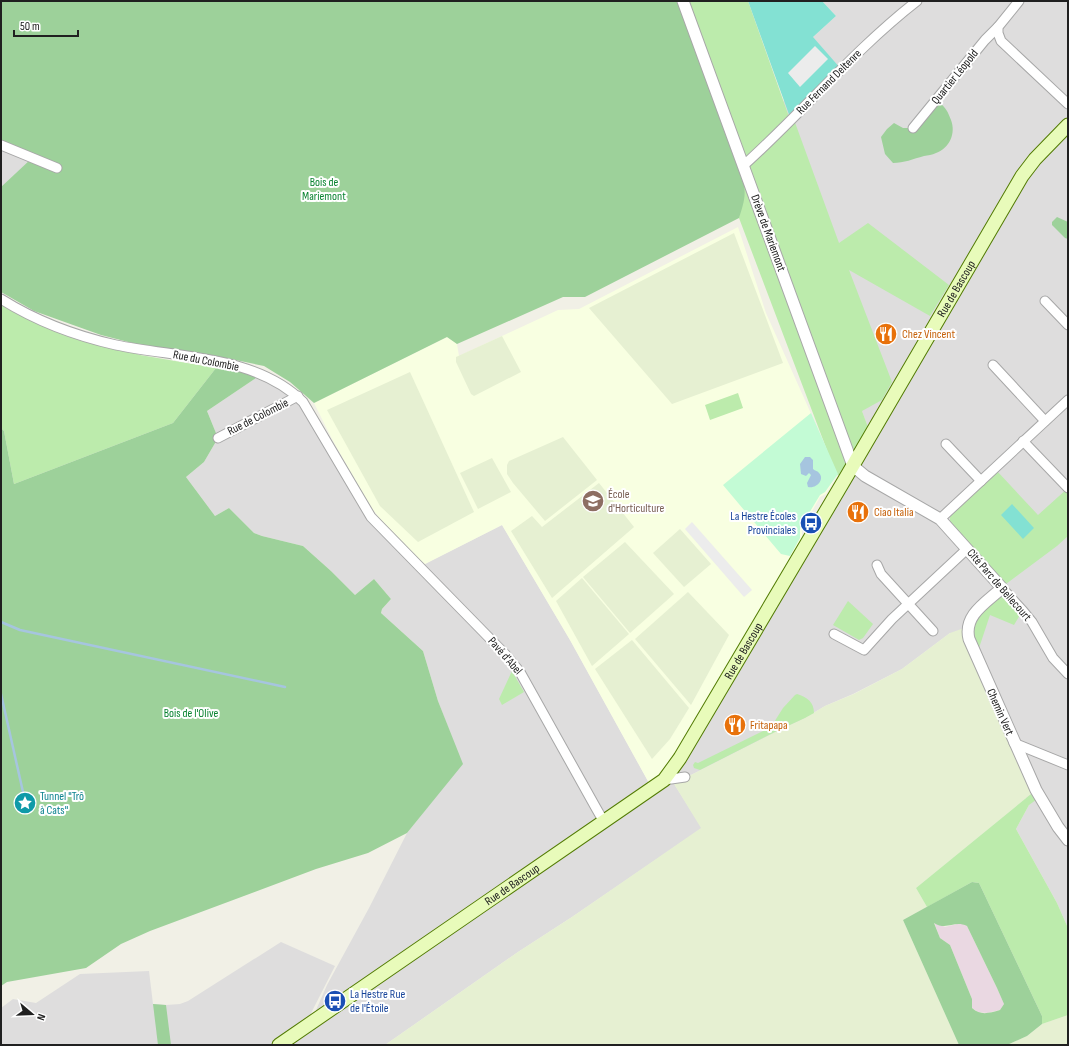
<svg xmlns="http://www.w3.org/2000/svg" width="1069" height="1046" viewBox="0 0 1069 1046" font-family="'Sofia Sans Condensed',sans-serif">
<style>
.residential{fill:#dedddd}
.industrial{fill:#ead8e2}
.education{fill:#f8ffe1}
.farmland{fill:#e6f0d2}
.grass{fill:#bcebac}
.forest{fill:#9dd19a;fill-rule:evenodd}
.park{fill:#c3fbd5}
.pitch{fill:#83e1d3}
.parking{fill:#ececec}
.water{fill:#a6c5df}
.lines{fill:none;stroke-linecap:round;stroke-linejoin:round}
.stream{stroke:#a6c5df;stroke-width:2.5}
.minor-casing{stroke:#a7a7a7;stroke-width:11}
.tertiary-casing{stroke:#a7a7a7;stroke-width:13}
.secondary-casing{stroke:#527b03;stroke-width:15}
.minor{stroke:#fff;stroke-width:9}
.tertiary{stroke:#fff;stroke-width:11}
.secondary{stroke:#e8fbba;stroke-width:13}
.labels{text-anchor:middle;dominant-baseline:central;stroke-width:4;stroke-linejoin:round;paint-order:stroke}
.street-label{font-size:12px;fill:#202020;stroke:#fff}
.park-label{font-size:12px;fill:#098330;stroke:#fff}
.food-label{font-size:12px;fill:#c56008;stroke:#fff;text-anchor:start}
.education-label{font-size:12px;fill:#785e54;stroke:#fff;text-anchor:start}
.transit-label{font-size:12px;fill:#164399;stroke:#fff;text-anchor:end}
.culture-label{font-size:12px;fill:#0d838f;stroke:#fff;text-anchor:start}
</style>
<rect width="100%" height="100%" fill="#f1f0e6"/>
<g class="residential">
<path d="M822,1H1068V928L1057,903L1016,829L1029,805L950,633L902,669L853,694L825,706L805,718L691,775L671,771L871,435L762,148L813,37L836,16Z"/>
<path d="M1,147L32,159L1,187Z"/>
<path d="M259,376L282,389L295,400L308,416L357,504L373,523L419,571L425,564L502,525L570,640L649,783L318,1011L316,1010L327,985L369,908L407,833L462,764L438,701L423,651L381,613L382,609L391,599L374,579L355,595L331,571L303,546L262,536L254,533L229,508L215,516L186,477L204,462L218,438L207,411Z"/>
<path d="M671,779L702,828L572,917L518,952L385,1045H1V1008L13,999L36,1003L80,974L149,971L153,1004L166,1005L180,1004L188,1001L281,942L335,966L304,1027Z"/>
</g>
<path class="industrial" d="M934,922L945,927L961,923L967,926L997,988L1004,1004L1000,1010L987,1013L978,1012L972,1008V999L950,945L940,938Z"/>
<path class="education" d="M738,227L766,313L838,474L826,494L820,497L802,529V539L680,746L661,773L649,783L570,640L502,525L425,564L411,552L386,526L370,506L332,439L314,403L447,337L457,344L459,356L558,310L579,309Z"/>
<g class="farmland">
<path d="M734,233L783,363L672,404L589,308Z"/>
<path d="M502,336L521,372L474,396L471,394L456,362V357Z"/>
<path d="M410,372L474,512L418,542L380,506L327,410Z"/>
<path d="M563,437L597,480L545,521L513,483L507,474V465L509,461Z"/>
<path d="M492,458L511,492L478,509L460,473Z"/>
<path d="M599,483L634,527L552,598L511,531L532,516L542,527Z"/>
<path d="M680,529L711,564L684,587L653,553Z"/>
<path d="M625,542L674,594L630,633L583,577Z"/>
<path d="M582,578L629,634L592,666L556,601Z"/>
<path d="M688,592L729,635L691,705L635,639Z"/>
<path d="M967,627L1036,790L916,888L927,907L903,920L959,1045H385L518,952L572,917L701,828L671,779L691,775L779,730L805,718L825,706L854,694L902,669L950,633Z"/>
<path d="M632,640L689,708L670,739L652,759L595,669Z"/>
<path d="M1068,1015V1045H1007L1027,1036L1042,1024Z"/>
</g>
<g class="grass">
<path d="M683,1H748L788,114L791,119L793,117L839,243L868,223L949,285L930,316L849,270L892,382L882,400L862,411L871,435L845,479L836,474L739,218L743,166Z"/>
<path d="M1,303L73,334L140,355L216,368L173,423L14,484L4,431L1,428Z"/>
<path d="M738,393L743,408L710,420L705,405Z"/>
<path d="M997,471L1038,515L1068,488V536L1057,546L1006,584L950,522V515Z"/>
<path d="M1002,595L1020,615L1014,625L990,615L978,651L971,631L974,619Z"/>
<path d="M848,601L873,624L863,638L859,640L833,625Z"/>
<path d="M512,671L524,692L502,705L499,699Z"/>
<path d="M797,694C807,697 814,702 814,713L805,718L779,730L700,770L694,768L693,765L695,762L698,763L771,727L783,708L795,695Z"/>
<path d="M1036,790L1040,797L1029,805L1016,829L1057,903L1068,928V1015L1042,1024V1016L979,883L972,882L927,907L916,888Z"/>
</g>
<g class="forest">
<path d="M1,1H677L743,181C747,195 743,205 739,218L585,297H563L457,344L447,337L314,403L290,382L264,366L221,357L144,346L101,335L34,311L1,292V187L31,159L1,147Z"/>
<path d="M939,102C946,108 948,112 951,120C956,133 950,148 936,153C932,155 928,155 924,156C913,159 904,163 893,163L885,154L881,137L887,129L894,123L903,128H913Z"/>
<path d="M1057,217L1068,222V239L1065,238L1052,225V222Z"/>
<path d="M216,368L237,370L259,376L207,411L218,438L204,462L186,477L215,516L229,508L254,533L262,536L303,546L331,571L355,595L374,579L391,599L382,609L381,613L423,651L438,701L463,764L407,833L368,853L316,869L150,931L121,944L86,968L7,982L1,986V428L4,431L14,484L173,423Z"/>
<path d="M972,882L979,883L1042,1016V1024L1027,1036L1007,1045H959L903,920ZM934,923C947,931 954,920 967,926L997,988L1004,1004L1000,1010C989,1013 981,1016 972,1008V999L950,945L940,938Z"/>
<path d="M153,1004L166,1005L171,1045H158Z"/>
</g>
<path class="park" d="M811,413L838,474L825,492L820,495L800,528V538L790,556L781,554L723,485Z"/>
<g class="pitch">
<path d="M748,1H822L836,16L813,37L841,69L791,120Z"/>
<path d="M1012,504L1034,528L1023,539L1001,515Z"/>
</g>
<g class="parking">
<path d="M815,46L828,59L800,87L788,73Z"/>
<path d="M692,522L752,590L744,597L685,529Z"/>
</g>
<path class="water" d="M805,457H810L813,460V469C815,471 818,471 819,473C825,479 817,489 808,487L807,483L811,475L809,473L806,476L801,474L800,464Z"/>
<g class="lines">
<g class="stream">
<path d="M1,622L20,630L285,687"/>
<path d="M1,694L23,792"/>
</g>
<g class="minor-casing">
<g id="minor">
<path d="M1019,1L998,27V33L1001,41L1068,104"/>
<path d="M913,128L985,40L998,27"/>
<path d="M1,145L57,168"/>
<path d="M743,166C803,112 854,50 917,1"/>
<path d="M1,299C36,321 76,336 116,345C178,358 256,355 303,402L371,517L505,654L520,672L596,808L604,822"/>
<path d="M1045,301L1068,325"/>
<path d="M993,365L1045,421"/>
<path d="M218,438L298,396"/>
<path d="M1023,441L1068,488"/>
<path d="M946,444L981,481"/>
<path d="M940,519L1068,400"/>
<path d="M877,565L881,574L933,631"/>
<path d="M1002,588L1023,611L1032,622L1053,658L1068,674"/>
<path d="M834,634L864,650L892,619L967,549"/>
<path d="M1014,743L1068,765"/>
<path d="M664,780L685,777"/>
</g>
</g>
<g class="tertiary-casing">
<path id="tertiary" d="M683,1L853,466L865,476L940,519L1002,588C987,602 963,615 969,639L1036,790L1058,827L1068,840"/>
</g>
<g class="secondary-casing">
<g id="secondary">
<path id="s1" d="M279,1045L664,780L680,758L845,479L1022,176L1035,159L1068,125"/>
</g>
</g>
<use href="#minor" class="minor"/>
<use href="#tertiary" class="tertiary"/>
<use href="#secondary" class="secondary"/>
</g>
<defs>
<g id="restaurant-disc" transform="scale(1.15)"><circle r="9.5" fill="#e8710a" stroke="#fff"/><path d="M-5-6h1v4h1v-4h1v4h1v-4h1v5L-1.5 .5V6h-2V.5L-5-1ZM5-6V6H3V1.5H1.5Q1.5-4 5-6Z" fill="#fff"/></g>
<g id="university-disc" transform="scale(1.15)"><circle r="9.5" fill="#8d6e63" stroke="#fff"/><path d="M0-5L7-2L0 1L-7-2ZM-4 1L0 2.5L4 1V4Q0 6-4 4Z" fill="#fff"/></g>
<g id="bus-disc" transform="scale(1.15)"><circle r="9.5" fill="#1a4fb4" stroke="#fff"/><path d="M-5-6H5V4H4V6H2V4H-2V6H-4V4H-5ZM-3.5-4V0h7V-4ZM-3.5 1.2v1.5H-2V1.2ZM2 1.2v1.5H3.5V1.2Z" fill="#fff"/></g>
<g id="sight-disc" transform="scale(1.15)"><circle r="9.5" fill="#0f9aa8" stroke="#fff"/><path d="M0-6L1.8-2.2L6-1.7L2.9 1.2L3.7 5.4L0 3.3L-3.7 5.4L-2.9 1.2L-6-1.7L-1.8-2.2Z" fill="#fff"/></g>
</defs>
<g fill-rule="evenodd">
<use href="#restaurant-disc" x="886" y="334"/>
<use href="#university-disc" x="593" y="501"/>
<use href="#restaurant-disc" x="858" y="512"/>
<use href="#bus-disc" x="811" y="523"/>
<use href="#restaurant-disc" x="735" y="725"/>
<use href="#sight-disc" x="25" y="803"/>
<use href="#bus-disc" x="335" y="1001"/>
</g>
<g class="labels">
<g class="street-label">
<text transform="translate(955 77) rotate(-51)">Quartier Léopold</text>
<text transform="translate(829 82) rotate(-45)">Rue Fernand Deltenre</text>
<text transform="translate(768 233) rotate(70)">Drève de Mariemont</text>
<text stroke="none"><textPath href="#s1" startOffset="1039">Rue de Bascoup</textPath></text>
<text transform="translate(206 361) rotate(11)">Rue du Colombie</text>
<text transform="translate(258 417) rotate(-27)">Rue de Colombie</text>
<text transform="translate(999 585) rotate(49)">Cité Parc de Bellecourt</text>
<text stroke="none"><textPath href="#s1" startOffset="619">Rue de Bascoup</textPath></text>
<text transform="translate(505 656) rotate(49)">Pavé d'Abel</text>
<text transform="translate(1000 712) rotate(66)">Chemin Vert</text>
<text stroke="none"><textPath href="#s1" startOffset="283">Rue de Bascoup</textPath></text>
</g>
<g class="park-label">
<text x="324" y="182">Bois de<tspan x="324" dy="14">Mariemont</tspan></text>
<text x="191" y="713">Bois de l'Olive</text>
</g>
<g class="food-label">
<text x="902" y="334">Chez Vincent</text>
<text x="874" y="512">Ciao Italia</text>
<text x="750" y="725">Fritapapa</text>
</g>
<g class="education-label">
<text x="608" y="494">École<tspan x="608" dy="14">d'Horticulture</tspan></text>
</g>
<g class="transit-label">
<text x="796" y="516">La Hestre Écoles<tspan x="796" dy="14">Provinciales</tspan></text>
<text x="350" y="994" text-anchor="start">La Hestre Rue<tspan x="350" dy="14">de l'Étoile</tspan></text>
</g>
<g class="culture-label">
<text x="40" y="796">Tunnel "Trô<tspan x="40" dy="14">à Cats"</tspan></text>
</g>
</g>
<rect width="1069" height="1046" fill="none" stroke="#202020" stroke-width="4"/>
<g transform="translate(32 1014) rotate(109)" stroke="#ffffff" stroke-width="3" paint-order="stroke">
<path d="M0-3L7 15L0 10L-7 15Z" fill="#202020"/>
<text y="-6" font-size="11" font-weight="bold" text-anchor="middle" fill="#202020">N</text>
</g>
<path d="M14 30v6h64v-6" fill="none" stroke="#202020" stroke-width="2"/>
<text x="20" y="30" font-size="12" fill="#202020" stroke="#ffffff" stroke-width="3" paint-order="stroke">50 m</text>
</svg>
